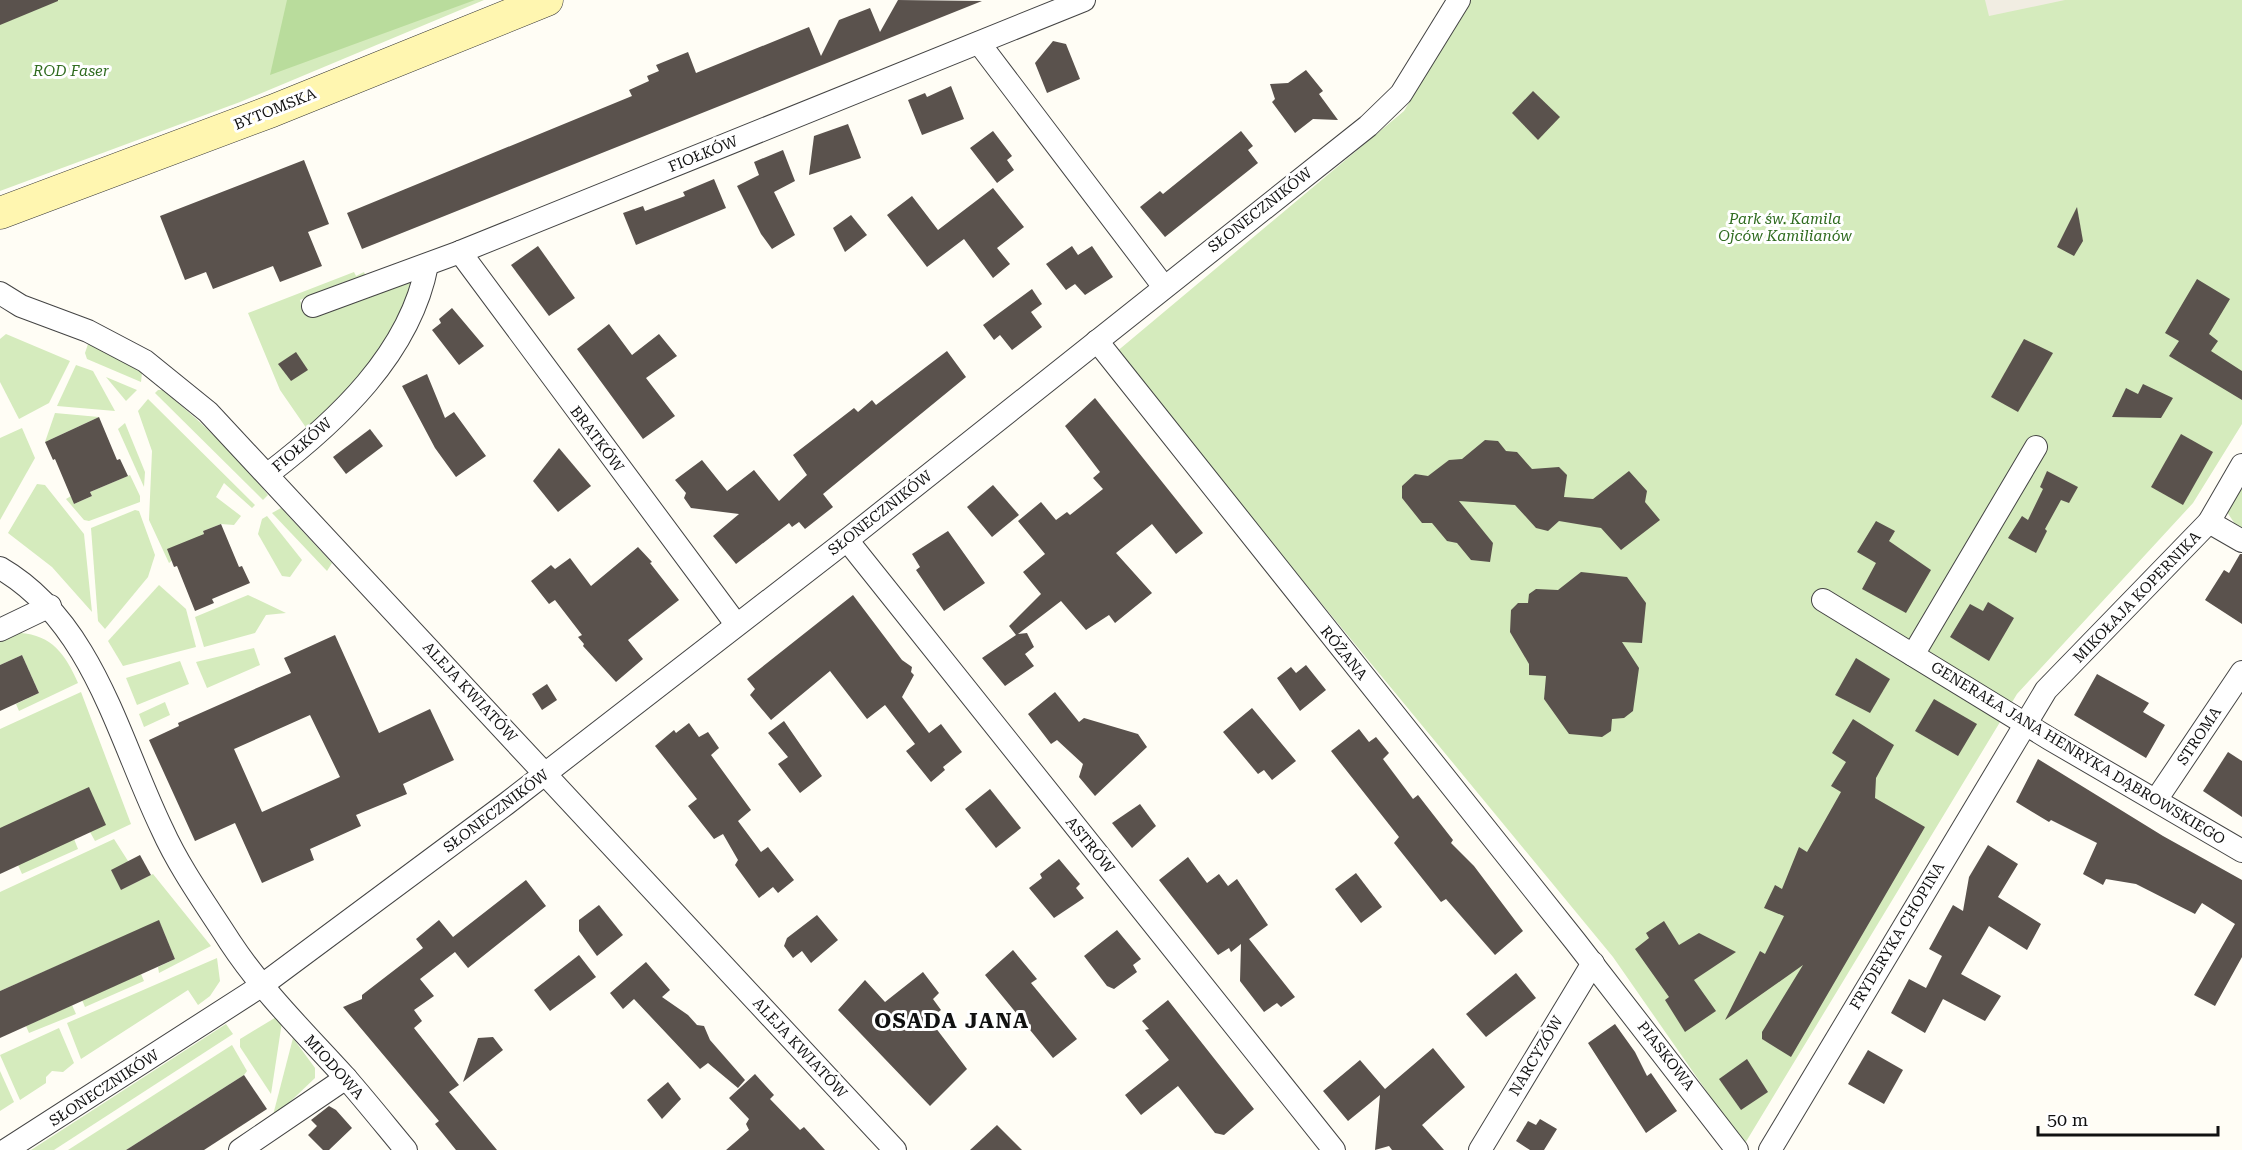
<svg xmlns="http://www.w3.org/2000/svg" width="2242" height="1150" viewBox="0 0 2242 1150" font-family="'Roboto Serif',serif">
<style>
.green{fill:#d5ebbd}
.forest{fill:#b9dc9c}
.plaza{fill:#f1ede2}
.building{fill:#5a524d;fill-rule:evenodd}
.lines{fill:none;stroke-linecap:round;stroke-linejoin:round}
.street-casing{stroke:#444;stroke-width:24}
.secondary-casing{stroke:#333;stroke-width:33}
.street{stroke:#fff;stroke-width:22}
.secondary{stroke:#fff6b0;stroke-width:32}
.labels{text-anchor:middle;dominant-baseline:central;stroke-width:6;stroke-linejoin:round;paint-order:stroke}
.park-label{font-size:15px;font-style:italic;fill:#2f6b1f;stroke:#fff}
.street-label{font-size:15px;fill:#111;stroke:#fff}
.district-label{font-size:21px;font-weight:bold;letter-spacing:1.5px;fill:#111;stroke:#fff}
</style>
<rect width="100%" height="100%" fill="#fffdf5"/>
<g class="green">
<path d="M0,0H484L240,102L0,191Z"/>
<path d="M1470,0H2242V424L2193,503L2017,694L1744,1145L1613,957L1115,353L1404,111Z"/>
<path d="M354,272L356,276L364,272L367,279L347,286L344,282L300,300L306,316L414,275L418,287L359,386L309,432L280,390L248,313Z"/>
<path d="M6,334L70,361L49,403L19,419L0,382V339Z"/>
<path d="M88,344L110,353L142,373L141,382L87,359L85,353Z"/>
<path d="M76,365L93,371L115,411L57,406Z"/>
<path d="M106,377L137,390L126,401Z"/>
<path d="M158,390H163C201,422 238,456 268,495L263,500L155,393Z"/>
<path d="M148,399L255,505L252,508L224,483L216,497L241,516L234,525L221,524L203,531L204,534L169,563L149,520L152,451L138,411Z"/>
<path d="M55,413L99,417L45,442Z"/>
<path d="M125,423L145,472L144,487L118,429Z"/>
<path d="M22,428L35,458L0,520V438Z"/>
<path d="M130,475L140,496V502L89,521L84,520L66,499L71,496L74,504L92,496L90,492Z"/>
<path d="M37,484L45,485L84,534L92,612L52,567L8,533Z"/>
<path d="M2242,488V529L2235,524L2227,512Z"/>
<path d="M281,508L332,563L327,571L272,513Z"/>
<path d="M135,510L139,511L155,555L148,577L105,629L98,621L91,528Z"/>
<path d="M267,516L302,560L290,577L282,576L258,534L262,519Z"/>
<path d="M159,585L186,609L196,647L123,666L108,641Z"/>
<path d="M248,595L286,613L266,615L255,633L204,647L195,617Z"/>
<path d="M20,633C52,635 66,655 78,683L19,711L16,704L39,693L22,655L0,665V642Z"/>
<path d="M254,648L260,665L207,688L196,662Z"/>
<path d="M180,661L189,684L137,705L126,678Z"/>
<path d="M81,692L131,824L95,841L90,832L0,828V729Z"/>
<path d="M165,702L170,715L144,727L139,714Z"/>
<path d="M74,839L78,849L22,874L18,865Z"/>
<path d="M114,839L128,861L121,890L153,874L211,946L159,973L158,967L175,959L159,921L0,991V892Z"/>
<path d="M217,958L220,981L210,996L198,1005L188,990L81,1059L67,1023Z"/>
<path d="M141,974L144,981L85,1007L82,1000Z"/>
<path d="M72,1005L76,1014L29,1033L26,1026Z"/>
<path d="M278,1016L282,1022L271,1094L240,1047V1039Z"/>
<path d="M226,1024L233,1034L54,1150H31Z"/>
<path d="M59,1028L74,1063L63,1072L52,1071L46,1077V1083L20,1100L0,1055Z"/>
<path d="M293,1038L315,1068V1078L272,1119Z"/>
<path d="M232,1045L247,1071L244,1075L126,1150H68Z"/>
<path d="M0,1071L14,1102L0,1111Z"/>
</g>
<path class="forest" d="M287,0H475L270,75Z"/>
<path class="plaza" d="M1985,0H2065L1989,16Z"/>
<g class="building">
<path d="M0,0H58V1L0,25Z"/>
<path d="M898,0L982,1L362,249L347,213L632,96L629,90L649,81L647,76L659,71L656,65L688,52L696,73L809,27L821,56L839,20L870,8L880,32Z"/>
<path d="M1053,41L1066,44L1080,79L1047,93L1035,63Z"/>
<path d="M1306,70L1323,91L1319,94L1338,120L1313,119L1295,133L1272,102L1275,99L1270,84L1288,83Z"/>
<path d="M951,86L964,119L922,135L908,100L925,93L927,97Z"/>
<path d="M1533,91L1560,117L1538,140L1512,113Z"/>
<path d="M848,124L861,158L809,175L814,136Z"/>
<path d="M993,131L1012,156L1007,160L1014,170L997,183L970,148Z"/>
<path d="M1241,131L1253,146L1248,150L1258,163L1165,237L1140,207L1160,191L1163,194Z"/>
<path d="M783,150L795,181L774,192L795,235L772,249L761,234L737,186L759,175L754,162Z"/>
<path d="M304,160L329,224L308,232L322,266L280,282L273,266L213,289L206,272L185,280L160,216Z"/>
<path d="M714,179L726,208L636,245L623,213L643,206L645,211L685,196L683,192Z"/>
<path d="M993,188L1024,227L997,248L1010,264L993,278L964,239L927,267L887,215L912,196L938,230Z"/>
<path d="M2077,207L2083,241L2074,256L2057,247Z"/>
<path d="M851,215L867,235L845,252L833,228Z"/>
<path d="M538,246L575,298L549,316L511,265Z"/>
<path d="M1072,246L1078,255L1092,246L1113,277L1085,295L1075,284L1066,290L1046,264Z"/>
<path d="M2197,279L2230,299L2209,334L2218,341L2211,351L2242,371V400L2169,356L2179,341L2165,333Z"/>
<path d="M1032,289L1042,304L1031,312L1042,327L1012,350L1000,335L994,340L983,325Z"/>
<path d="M452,308L484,346L459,365L432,330L441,323L439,319Z"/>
<path d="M609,324L632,355L659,334L677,356L646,378L675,416L643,439L577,349Z"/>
<path d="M2024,339L2053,353L2018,412L1991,397Z"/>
<path d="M947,351L966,377L823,494L833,507L805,529L799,522L792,527L789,523L736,564L713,536L739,514L691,508L684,498L686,493L675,480L702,460L727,491L754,470L779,501L807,475L793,455L854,408L858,412L872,400L876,405Z"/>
<path d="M296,352L308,370L291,381L278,364Z"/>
<path d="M427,374L445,418L454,412L486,456L456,477L435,448L402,386Z"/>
<path d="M2143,384L2173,398L2161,418L2112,417L2126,388L2138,394Z"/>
<path d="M1095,398L1203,533L1176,554L1152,524L1116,553L1152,593L1115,623L1109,615L1086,630L1061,601L1018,634L1027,633L1034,647L1025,654L1034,666L1005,686L982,658L1016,635L1009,626L1041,594L1023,572L1045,554L1018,521L1041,502L1056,520L1067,512L1070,515L1103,489L1093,478L1100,472L1065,426Z"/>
<path d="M99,417L117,460L120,459L128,476L90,492L92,496L74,504L55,459L53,460L45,442Z"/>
<path d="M370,429L383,446L346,474L333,457Z"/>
<path d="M2181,434L2213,452L2183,505L2151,487Z"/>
<path d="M1485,440L1498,441L1506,451L1517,452L1532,469L1559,467L1567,475L1564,497L1593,499L1629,471L1647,491L1645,502L1660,520L1621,550L1601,528L1559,521L1548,531L1536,528L1515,505L1459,501L1493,543L1490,562L1471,560L1457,543L1447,541L1432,523H1422L1402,498V486L1415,474L1428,476L1449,460L1462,459Z"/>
<path d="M559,448L591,486L558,512L533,481Z"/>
<path d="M2047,471L2078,487L2069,503L2061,500L2045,529L2047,531L2036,553L2008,538L2022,516L2028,520L2043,489L2040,487Z"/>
<path d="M993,485L1019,515L992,537L967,507Z"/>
<path d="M1876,521L1895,531L1889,541L1931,570L1906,613L1862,589L1876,563L1857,552Z"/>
<path d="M221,524L239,567L242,566L250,583L212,599L214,603L195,611L177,566L174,567L167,549L204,534L203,531Z"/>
<path d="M948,531L985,583L944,611L916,570L920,567L912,554Z"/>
<path d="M638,547L652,562L650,563L679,600L628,640L643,659L616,682L583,646L584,644L578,637L582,635L555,600L549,604L531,581L551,565L555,569L570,558L591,586Z"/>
<path d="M2240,554H2242V624L2205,600L2224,570L2229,573Z"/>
<path d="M1581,572L1627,577L1646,603L1642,643L1622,642L1639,668L1633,711L1624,718L1612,719L1611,731L1602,737L1569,734L1544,699L1546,676L1529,675V664L1510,632L1511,610L1518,603H1528L1529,594L1536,589L1558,590Z"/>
<path d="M853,595L902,660L912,667L911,672L914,675L902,697L929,733L941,724L962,752L943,767L945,770L931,782L906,751L915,744L885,705L867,719L830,671L771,720L750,695L755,689L747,679Z"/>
<path d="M1988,602L2014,618L1989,661L1950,637L1970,604L1983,611Z"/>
<path d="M335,635L379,733L430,709L454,760L403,784L407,794L356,815L361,826L310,849L314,860L262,883L235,823L195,841L149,740L179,726L178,723L291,673L284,658ZM310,715L340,777L262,812L234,749Z"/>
<path d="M22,655L39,693L0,711V665Z"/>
<path d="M1856,658L1890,679L1870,713L1835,695Z"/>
<path d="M1306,665L1326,690L1300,711L1277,678L1291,667L1296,673Z"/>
<path d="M2097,674L2149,703L2143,712L2165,725L2146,758L2074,715Z"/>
<path d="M547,684L557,700L542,710L532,694Z"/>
<path d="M1055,692L1079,722L1084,718L1138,734L1147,747L1095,796L1079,777L1083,764L1057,740L1051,744L1028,714Z"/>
<path d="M1934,699L1977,724L1958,756L1915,731Z"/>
<path d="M1252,708L1296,761L1272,780L1264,770L1258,774L1223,732Z"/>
<path d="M1853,719L1894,745L1876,778L1875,798L1925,827L1791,1057L1762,1039V1032L1803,965L1725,1020L1760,951L1765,954L1784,916L1764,908L1775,885L1782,889L1799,847L1807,852L1841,792L1831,786L1846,762L1832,753Z"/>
<path d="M784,721L822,776L800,793L778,764L788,757L768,733Z"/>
<path d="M689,723L699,737L708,732L719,748L711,755L751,810L738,821L761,852L768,847L794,880L778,893L773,887L759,898L735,865L738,860L723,834L714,839L688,806L697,799L655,746L674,730L676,733Z"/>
<path d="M1359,729L1369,742L1376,737L1389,753L1383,759L1413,799L1418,795L1453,840L1451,843L1474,866L1523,931L1495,955L1446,899L1441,902L1394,843L1399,837L1331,751Z"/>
<path d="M2228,752L2242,761V817L2203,791Z"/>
<path d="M2038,759L2163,836L2242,880V957L2215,1006L2194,995L2235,924L2202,903L2195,914L2136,884L2106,879L2103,885L2083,874L2097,843L2051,820L2049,822L2016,802Z"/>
<path d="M89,787L106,825L0,874V828Z"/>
<path d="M990,789L1021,828L996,848L965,809Z"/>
<path d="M1140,804L1156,826L1132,848L1112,823Z"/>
<path d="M1988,845L2018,864L1998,897L2041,924L2027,950L1989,926L1961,974L2001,996L1985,1021L1943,999L1925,1033L1891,1013L1909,979L1926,988L1942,956L1929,949L1953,905L1963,911L1969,877Z"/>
<path d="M140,855L151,875L121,890L111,870Z"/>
<path d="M1188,857L1207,883L1219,874L1228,886L1237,879L1268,925L1249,939L1295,997L1281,1007L1277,1003L1264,1012L1240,981L1241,944L1231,952L1229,948L1218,955L1159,880Z"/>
<path d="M1059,859L1080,884L1076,888L1084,898L1054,918L1029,888L1042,878L1040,874Z"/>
<path d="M1356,873L1382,907L1361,923L1335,889Z"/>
<path d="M526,880L546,906L468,968L455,952L420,979L434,996L414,1010L422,1021L414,1028L459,1085L449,1092L497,1150H456L435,1124L439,1121L343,1007L362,999V995L423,948L416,939L439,920L453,937Z"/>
<path d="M599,905L623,935L597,956L579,931V920Z"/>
<path d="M817,915L838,940L811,963L802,951L793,958L784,946L787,938Z"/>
<path d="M159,920L175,959L0,1038V991Z"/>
<path d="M1664,921L1679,945L1699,933L1736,952L1694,980L1716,1011L1685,1032L1665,1000L1669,997L1635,949L1649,938L1646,933Z"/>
<path d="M1117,930L1141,959L1133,965L1137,972L1114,989L1107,986L1084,956Z"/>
<path d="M1013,950L1037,979L1031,983L1077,1039L1053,1058L985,975Z"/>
<path d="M579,955L596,977L550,1011L534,990Z"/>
<path d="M646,962L670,990L662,997L688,1015L697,1025L704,1026L710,1040L745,1080L738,1088L708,1063L700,1069L634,999L623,1009L610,993Z"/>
<path d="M923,972L939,993L933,999L941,1010L929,1019L967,1069L930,1106L838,1010L865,980L885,1002Z"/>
<path d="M1516,973L1536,998L1486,1037L1466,1014Z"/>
<path d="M1168,1000L1254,1109L1224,1135L1215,1133L1178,1086L1141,1115L1125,1095L1169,1060L1145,1030L1149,1029L1142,1021Z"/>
<path d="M1615,1024L1635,1052L1647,1076L1651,1073L1677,1111L1646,1133L1588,1043Z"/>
<path d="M493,1037L503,1050L463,1082L478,1038Z"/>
<path d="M1433,1048L1465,1087L1422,1125L1444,1150H1392L1389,1146L1375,1150L1380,1095L1348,1121L1323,1091L1360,1060L1385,1089Z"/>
<path d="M1868,1050L1903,1070L1884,1104L1848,1084Z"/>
<path d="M1747,1059L1768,1092L1741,1110L1719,1079Z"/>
<path d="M755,1074L774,1095L770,1099L800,1130L804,1127L825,1150H726L749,1130L746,1124L749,1119L729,1098Z"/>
<path d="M244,1075L267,1109L204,1150H126Z"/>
<path d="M668,1082L681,1099L662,1119L647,1100Z"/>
<path d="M329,1106L336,1110L352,1128L329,1150H323L308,1135L317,1126L311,1120Z"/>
<path d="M1540,1119L1557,1129L1544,1150H1530L1516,1141L1528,1121L1536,1125Z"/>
<path d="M997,1125L1022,1150H970Z"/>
</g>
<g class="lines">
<g class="street-casing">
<g id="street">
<path d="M979,43L1164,287"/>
<path d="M460,252L736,624"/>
<path d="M0,293L21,306L88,331L145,361L208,412L895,1150"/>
<path d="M313,306L460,252L1084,0"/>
<path d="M1097,341L1575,941L1737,1150"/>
<path d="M268,474C336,422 410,354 427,265"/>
<path d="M2209,522L2242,541"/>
<path d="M847,540L1334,1150"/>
<path d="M0,568C93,622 118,738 162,829C180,869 207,906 230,942C263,992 305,1033 345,1077C366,1101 386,1126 406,1150"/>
<path d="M1823,600L2050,739L2242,851"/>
<path d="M0,630L50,606"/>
<path d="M1913,655L2036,447"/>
<path d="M2156,800L2242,672"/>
<path d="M6,1150L261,986L506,804L847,540L1368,126L1401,94L1459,0"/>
<path d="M240,1150L346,1078"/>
<path d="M1480,1150L1593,963"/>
<path d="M1770,1150L2046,690L2209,522L2242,465"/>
</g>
</g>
<g class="secondary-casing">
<path id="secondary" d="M0,213L272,111L547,0"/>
</g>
<use href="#street" class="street"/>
<use href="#secondary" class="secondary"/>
</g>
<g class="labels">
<g class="park-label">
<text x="71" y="71">ROD Faser</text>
<text x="1785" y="219">Park św. Kamila<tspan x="1785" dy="17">Ojców Kamilianów</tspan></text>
</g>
<g class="street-label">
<text transform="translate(275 109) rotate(-22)">BYTOMSKA</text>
<text transform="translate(703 154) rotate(-22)">FIOŁKÓW</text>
<text transform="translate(1260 210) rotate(-38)">SŁONECZNIKÓW</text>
<text transform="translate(597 439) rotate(53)">BRATKÓW</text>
<text transform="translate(302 445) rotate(-41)">FIOŁKÓW</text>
<text transform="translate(880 513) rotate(-38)">SŁONECZNIKÓW</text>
<text transform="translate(2137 597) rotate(-46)">MIKOŁAJA KOPERNIKA</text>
<text transform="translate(1344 653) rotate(51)">RÓŻANA</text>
<text transform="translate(470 692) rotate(47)">ALEJA KWIATÓW</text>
<text transform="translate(2199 736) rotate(-56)">STROMA</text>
<text transform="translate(2078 753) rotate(31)">GENERAŁA JANA HENRYKA DĄBROWSKIEGO</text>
<text transform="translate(496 811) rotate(-37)">SŁONECZNIKÓW</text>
<text transform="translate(1090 845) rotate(51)">ASTRÓW</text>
<text transform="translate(1897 936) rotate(-59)">FRYDERYKA CHOPINA</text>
<text transform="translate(800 1048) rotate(47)">ALEJA KWIATÓW</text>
<text transform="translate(1536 1056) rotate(-59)">NARCYZÓW</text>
<text transform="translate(1666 1056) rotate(52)">PIASKOWA</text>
<text transform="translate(334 1067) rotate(48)">MIODOWA</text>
<text transform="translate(104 1088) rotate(-33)">SŁONECZNIKÓW</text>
</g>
<g class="district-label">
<text x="952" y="1021">OSADA JANA</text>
</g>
</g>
<path d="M2038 1126v9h180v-9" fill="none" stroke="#111111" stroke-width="3"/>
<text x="2047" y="1126" font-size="18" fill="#111111" stroke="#ffffff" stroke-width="4.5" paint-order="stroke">50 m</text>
</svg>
